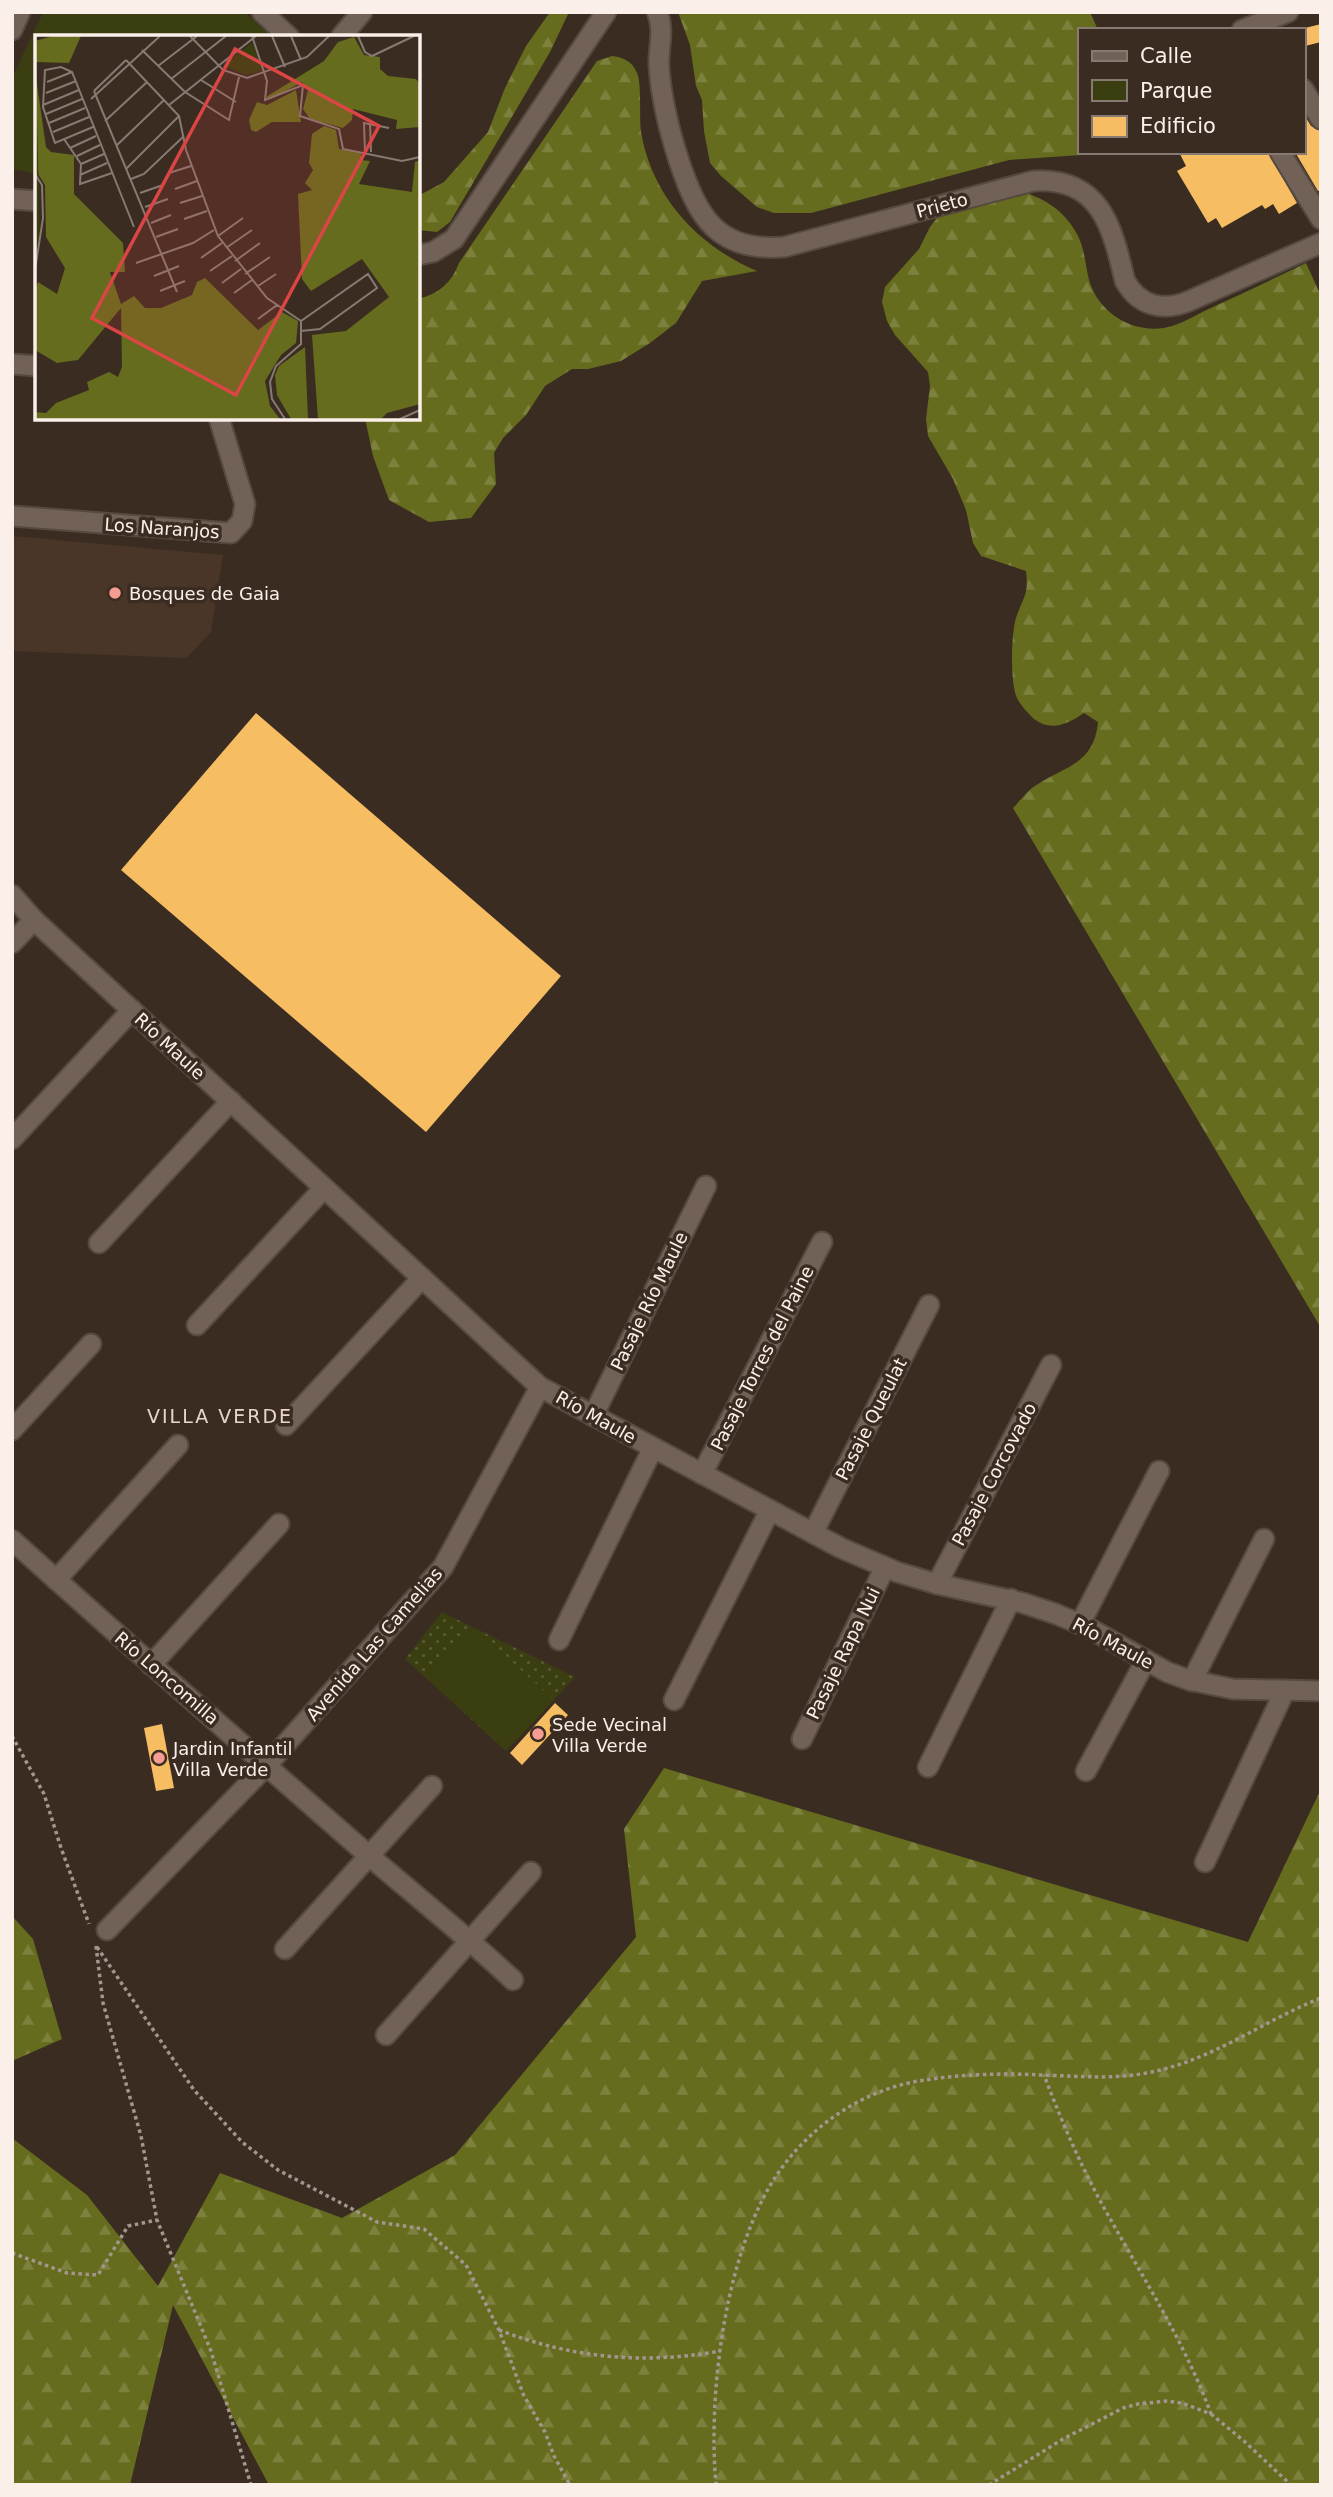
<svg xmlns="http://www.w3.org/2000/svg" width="1333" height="2497" viewBox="0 0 1333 2497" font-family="'DejaVu Sans',sans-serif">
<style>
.built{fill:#4a3628}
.grass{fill:url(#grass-dots)}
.forest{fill:url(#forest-firs)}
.green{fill:#3a3e10}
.building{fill:#f7bd63}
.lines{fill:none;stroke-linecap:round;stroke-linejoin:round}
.minor-casing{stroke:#554940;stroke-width:23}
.tertiary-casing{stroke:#554940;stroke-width:23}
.path{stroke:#a3968e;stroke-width:3.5;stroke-dasharray:3.5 3.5;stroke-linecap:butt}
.minor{stroke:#716156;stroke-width:19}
.tertiary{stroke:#716156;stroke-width:19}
.poi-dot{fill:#f59c93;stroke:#3b2c22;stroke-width:2.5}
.labels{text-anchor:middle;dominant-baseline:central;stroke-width:7;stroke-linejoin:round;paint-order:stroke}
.street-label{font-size:18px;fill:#faf0e9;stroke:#3b2c22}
.poi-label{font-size:18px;fill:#faf0e9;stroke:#3b2c22;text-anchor:start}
.neighbourhood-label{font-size:19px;letter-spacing:2px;fill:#e8d5c8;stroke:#3b2c22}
.inset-road{fill:none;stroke:#877a72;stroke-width:2}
.view{fill:#db4645;fill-opacity:0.15;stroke:#db4645;stroke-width:3.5}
.inset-edge{fill:none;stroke:#faf0e9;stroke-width:3.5}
</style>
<defs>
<pattern id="grass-dots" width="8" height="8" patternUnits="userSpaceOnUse" patternTransform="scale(1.75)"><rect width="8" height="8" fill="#3a3e10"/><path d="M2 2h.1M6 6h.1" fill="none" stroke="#575a33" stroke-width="1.8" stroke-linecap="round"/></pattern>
<pattern id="forest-firs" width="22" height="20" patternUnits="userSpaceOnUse" patternTransform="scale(1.75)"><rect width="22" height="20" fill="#656c1d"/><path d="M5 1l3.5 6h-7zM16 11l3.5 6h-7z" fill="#7c813e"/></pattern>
</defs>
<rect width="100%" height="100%" fill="#3b2c22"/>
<path class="built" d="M12,536L223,555L211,632L186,658L12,651Z"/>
<path class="grass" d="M442,1612L575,1677L506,1751L405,1659Z"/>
<g class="forest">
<path d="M550,12H569L550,52L450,222L437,232L418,230V196L444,182L488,132L505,88L526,46Z"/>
<path d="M678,12H1090L1098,30H1079L1081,152L1080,155L1009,160L811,213H774L757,207L721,176L710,163L704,131L702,100L696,86L690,45Z"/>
<path d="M612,56C623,57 633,62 637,73C642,85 639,117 641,132C652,197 698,246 757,271L702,281L676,323L650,343L621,361L588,369H572L545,386L526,415L503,438L494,453L496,484L471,518L429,522L389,500L373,456L365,418H418V299C439,294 452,282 459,263L597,61Z"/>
<path d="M1013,189C1040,196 1063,208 1077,234C1085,249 1085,264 1089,280C1098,312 1131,333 1164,328C1181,325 1197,314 1213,307C1244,293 1275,278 1306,263L1321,296V1328L1013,808C1019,802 1025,794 1032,788C1063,766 1094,766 1098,722L1084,713C1068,724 1051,732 1034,719C1028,713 1021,706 1017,698C1010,683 1011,634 1016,618C1023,597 1029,595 1026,571L981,556L973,543L966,510L953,479L928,436L926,419L930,386L928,372L895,335L887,321L882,302L885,287L919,249L930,227L940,214Z"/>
<path d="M664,1768L1248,1942L1321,1789V2485H269L173,2305L130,2485H12V2138L87,2195L158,2286L220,2173L342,2218L455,2155L636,1937L624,1829Z"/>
<path d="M12,1916L33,1939L62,2039L12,2061Z"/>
</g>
<g class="green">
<path d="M43,12H244L272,37H37V174L12,169V78Z"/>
<path d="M473,1627L554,1700L506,1751L426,1676Z"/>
</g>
<g class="building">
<path d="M1321,24V42L1305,46L1303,30L1301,29Z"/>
<path d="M1303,113L1311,126L1321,131V190L1318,191L1295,152H1303Z"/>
<path d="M1179,152H1268L1297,203L1279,214L1273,204L1265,209L1262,205L1222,228L1216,218L1208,223L1177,171L1186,166Z"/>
<path d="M256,713L561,976L426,1132L121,870Z"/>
<path d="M555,1703L568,1715L522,1765L510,1753Z"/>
<path d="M162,1724L174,1788L156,1791L144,1728Z"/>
</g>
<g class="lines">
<g class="minor-casing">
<g id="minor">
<path d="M262,12L289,37"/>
<path d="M12,30L20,12"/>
<path d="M1242,30L1288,12"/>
<path d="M1303,89L1321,119"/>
<path d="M1280,152L1321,219"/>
<path d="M12,364L37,366"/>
<path d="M12,516L231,533L242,521L245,504L219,418"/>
<path d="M12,943L34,920"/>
<path d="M12,1139L132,1010"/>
<path d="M99,1243L231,1101"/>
<path d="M197,1325L324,1188"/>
<path d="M593,1416L706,1186"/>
<path d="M286,1425L422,1278"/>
<path d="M12,1430L91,1344"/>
<path d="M702,1474L822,1242"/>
<path d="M813,1533L929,1305"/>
<path d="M12,1540C130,1646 248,1750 367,1854C416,1896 466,1936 513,1980"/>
<path d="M56,1580L178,1445"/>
<path d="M937,1584L1051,1365"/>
<path d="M1080,1624L1159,1471"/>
<path d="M559,1640L653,1448"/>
<path d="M151,1665L279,1524"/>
<path d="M1192,1681L1264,1539"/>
<path d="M674,1700L770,1510"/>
<path d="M802,1739L885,1567"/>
<path d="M928,1767L1011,1599"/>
<path d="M1086,1771L1146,1660"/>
<path d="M1205,1862L1285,1690"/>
<path d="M107,1930L267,1765L443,1567L540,1387"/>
<path d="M285,1949L432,1786"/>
<path d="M386,2035L531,1872"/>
</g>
</g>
<g class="tertiary-casing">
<g id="tertiary">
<path d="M657,12C665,30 658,47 659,66C661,98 669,130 679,161C698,217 717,252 784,247L1033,181C1101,177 1112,227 1125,281C1139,306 1163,312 1189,301L1321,243"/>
<path d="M341,37L362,12"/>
<path d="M12,199L37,201"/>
<path d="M418,255L433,252L454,239L606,12"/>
<path d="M12,895L34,920L540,1387L841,1548L897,1572L937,1584L1023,1603L1056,1614L1087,1627L1167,1672L1189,1680L1233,1689L1321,1691"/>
</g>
</g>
<g class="path">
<path d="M12,1736L44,1794L61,1848L89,1924"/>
<path d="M96,1946L103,2003L141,2136L157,2220L211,2351L251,2485"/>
<path d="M97,1947L194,2090L242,2142L278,2170L377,2222L424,2229L466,2265L499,2330L524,2396L545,2432L554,2456L570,2485"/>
<path d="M12,2253L67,2273L98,2275L128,2226L157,2220"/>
<path d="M499,2330C572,2358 643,2365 720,2351"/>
<path d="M1211,2414L1244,2441L1291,2485"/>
<path d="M716,2485C708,2396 724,2269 767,2191C799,2133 859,2089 925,2080C963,2074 1003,2073 1041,2075C1079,2076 1114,2080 1152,2072C1214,2059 1263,2021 1321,1998"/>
<path d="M989,2485L1063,2439L1123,2408L1138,2404L1167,2401L1182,2403L1211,2414C1184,2340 1141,2275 1103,2206C1080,2164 1061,2120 1044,2075"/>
</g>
<use href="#minor" class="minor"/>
<use href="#tertiary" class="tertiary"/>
</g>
<g class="poi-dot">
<circle cx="115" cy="593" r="7"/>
<circle cx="538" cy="1734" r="7"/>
<circle cx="159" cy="1758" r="7"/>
</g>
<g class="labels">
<g class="street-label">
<text transform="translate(942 205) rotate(-15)">Prieto</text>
<text transform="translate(162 528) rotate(4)">Los Naranjos</text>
<text transform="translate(170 1046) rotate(43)">Río Maule</text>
<text transform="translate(649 1301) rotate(-64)">Pasaje Río Maule</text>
<text transform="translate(762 1358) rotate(-63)">Pasaje Torres del Paine</text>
<text transform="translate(596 1417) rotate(29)">Río Maule</text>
<text transform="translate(871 1419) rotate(-63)">Pasaje Queulat</text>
<text transform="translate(994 1474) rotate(-62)">Pasaje Corcovado</text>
<text transform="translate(1113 1643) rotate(28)">Río Maule</text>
<text transform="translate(374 1644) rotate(-49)">Avenida Las Camelias</text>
<text transform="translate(843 1653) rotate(-64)">Pasaje Rapa Nui</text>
<text transform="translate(167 1678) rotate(41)">Río Loncomilla</text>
</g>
<g class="poi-label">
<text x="129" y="593">Bosques de Gaia</text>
<text x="552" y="1724">Sede Vecinal<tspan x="552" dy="21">Villa Verde</tspan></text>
<text x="173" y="1748">Jardin Infantil<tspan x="173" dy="21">Villa Verde</tspan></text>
</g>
<g class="neighbourhood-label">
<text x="220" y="1416">VILLA VERDE</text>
</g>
</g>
<g transform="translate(35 35)">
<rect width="385" height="385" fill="#3b2c22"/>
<path d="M18,1H46L34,28L0,27V6ZM319,2L329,20L345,22V34L353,41L381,44L385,49V92L361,94L362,85L318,74L317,85L308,93L275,84L268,74L273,55L267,47L236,64L231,62L289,26L303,7ZM0,35L11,112L16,117L39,120V159L88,208L90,237H75L86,269L99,261L110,273H126L157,260L162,247L170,243L223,295L247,277L263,286L261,308L246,320L230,346L235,371L245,384H0V377L11,378L21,368L54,355L52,347L74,337L83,342L87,332L86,273L43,325L22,328L0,315V256L3,247L22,259L30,233L11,202L10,150L0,134ZM261,55L266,87H237L221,97L216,95L214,85L222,67L232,70ZM289,91L301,95L304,114L326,117V125L335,126L324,149L377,157L380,127L385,125V369L352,378L346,384H283L277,300L311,296L354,262L327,224L276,256L267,244L263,159L277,155L270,148L278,135L274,128L277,99ZM270,312L273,384H256L242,360L240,340L244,331Z" fill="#656c1d"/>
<path d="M0,1L5,207L0,222ZM217,8L228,36L210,40L188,30Z" fill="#3a3e10"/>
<path class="inset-road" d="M155,1L188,35L212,43L272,22L294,1M217,1L232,46L230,65L268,50L265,81L304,94L308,114L367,126L385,122M237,1L250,32M256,1L266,25M323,1L330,17L337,21L379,1M107,15L150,57L194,85L204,42M91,25L144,81L151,115L183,201L232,263L266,286M123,31L162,1M136,44L191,1M166,45L201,67M12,47L37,37M59,56L142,257M59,56L91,25M11,58L41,46M56,64L125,1M8,70L44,55M134,70L221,1M11,79L47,64M70,86L112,47M14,88L50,73M335,89L336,117M58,92L20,108L8,72L10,35L26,32L37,37L99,192M18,97L54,82M29,104L46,129L45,149L77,138M81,111L129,65M35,113L61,101M330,116L329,88L354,93M42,121L65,110M46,129L69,119M91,134L144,81M134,138L156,131M0,139L7,150L8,183L0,235M45,140L72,128M96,144L109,139L149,101M140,154L162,146M105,158L128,150M145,168L167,161M110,172L133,164M149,184L172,176M116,188L136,180M183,201L208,183M121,202L143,194M191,213L217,195M166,223L187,208M200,226L225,208M101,228L158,208L179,195M175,236L197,221M210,239L235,222M119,241L144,231M187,248L206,234M223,251L241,239M125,256L150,246M199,258L217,245M223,284L242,270M266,286L333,239L342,253L285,294L266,296M250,384L237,364L235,347L241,331L266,309V286M365,384L385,375"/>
<path class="view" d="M200,14L344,91L201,360L57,283Z"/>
<rect width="385" height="385" class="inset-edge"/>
</g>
<rect width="1333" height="2497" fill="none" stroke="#faf0e9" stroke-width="28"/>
<rect x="1078" y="28" width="228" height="126" fill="#3b2c22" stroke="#877a72" stroke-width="2"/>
<rect x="1092" y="51" width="35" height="10" fill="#716156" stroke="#877a72" stroke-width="2"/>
<text x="1140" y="63" font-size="21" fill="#faf0e9">Calle</text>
<rect x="1092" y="80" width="35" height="21" fill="#3a3e10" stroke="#877a72" stroke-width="2"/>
<text x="1140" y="98" font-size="21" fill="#faf0e9">Parque</text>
<rect x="1092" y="116" width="35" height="21" fill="#f7bd63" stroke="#877a72" stroke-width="2"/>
<text x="1140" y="133" font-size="21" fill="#faf0e9">Edificio</text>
</svg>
